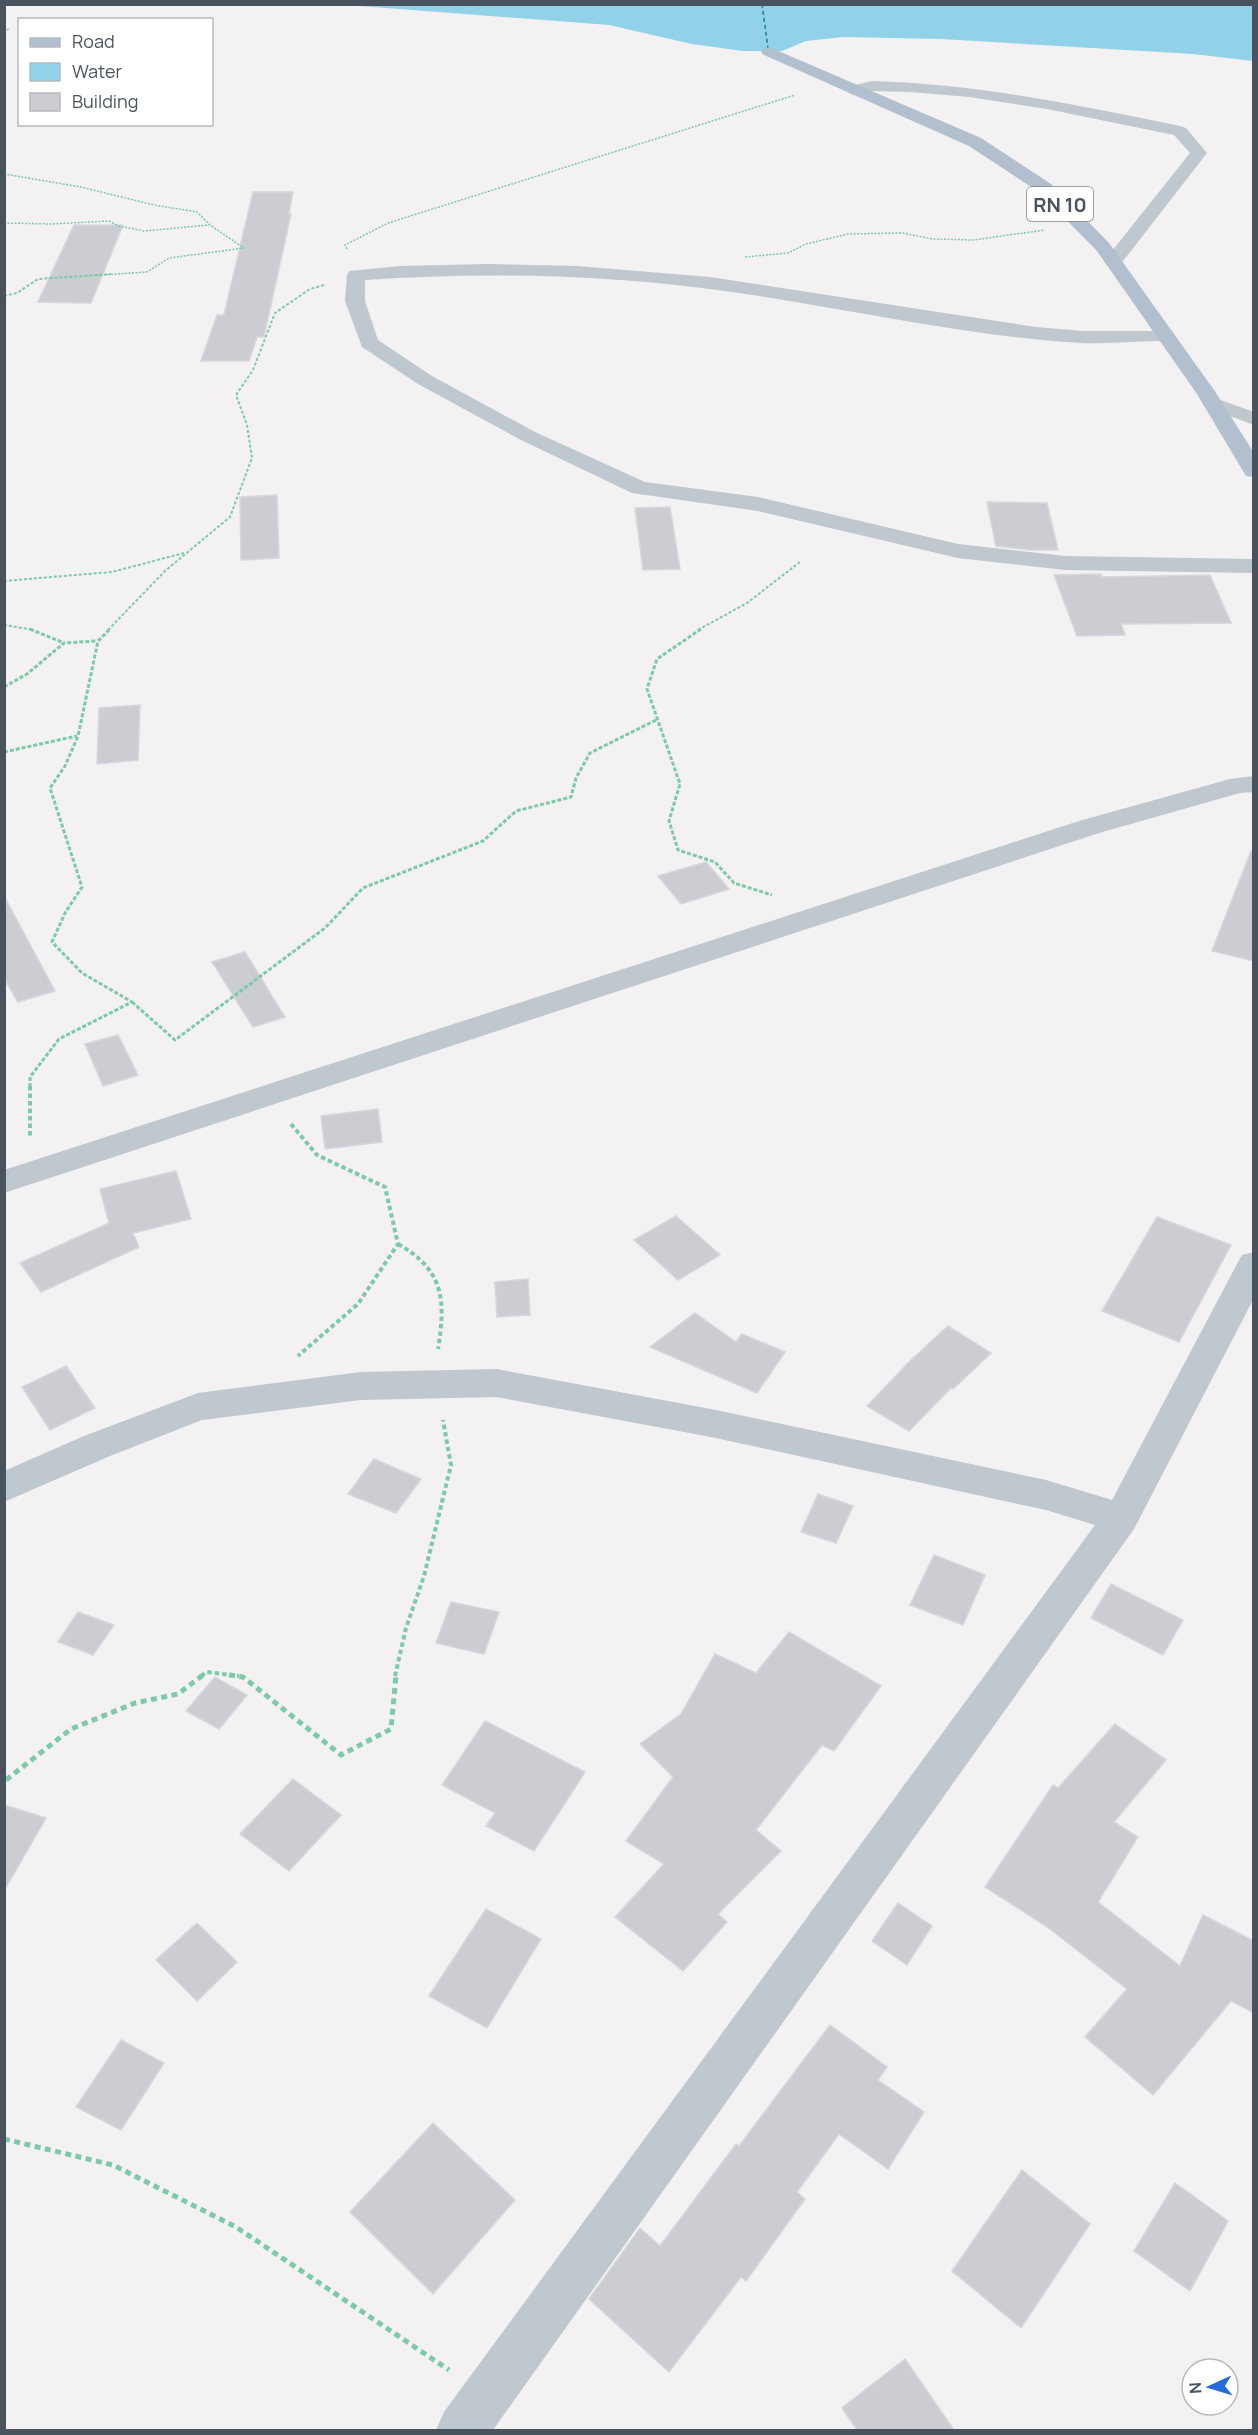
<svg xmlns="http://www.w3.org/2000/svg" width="1258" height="2435" viewBox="0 0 1258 2435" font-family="Manrope,sans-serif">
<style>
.water{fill:#92d2e8}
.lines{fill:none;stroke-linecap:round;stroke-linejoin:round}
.ferry{stroke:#147b9f;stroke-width:1.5;stroke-dasharray:4 3;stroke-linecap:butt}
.building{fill:#cbcdd3;stroke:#d5d7dc;stroke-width:1.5}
.path-far4{stroke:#7ccaa7;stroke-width:1.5;stroke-dasharray:2 1.5;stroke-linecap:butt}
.path-far3{stroke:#7ccaa7;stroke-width:2;stroke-dasharray:3 2;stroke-linecap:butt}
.path-far2{stroke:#7ccaa7;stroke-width:3;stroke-dasharray:4 2;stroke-linecap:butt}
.path-far1{stroke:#7ccaa7;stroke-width:4;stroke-dasharray:4.5 3;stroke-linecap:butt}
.path{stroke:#7ccaa7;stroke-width:5;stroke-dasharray:6 4.5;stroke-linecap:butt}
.minor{fill:#bfc7cf;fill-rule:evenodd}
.primary{fill:#b2bfce;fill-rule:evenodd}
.labels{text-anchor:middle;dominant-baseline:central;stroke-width:4.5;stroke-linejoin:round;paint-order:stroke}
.shield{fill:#fff;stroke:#80878e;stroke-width:1.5}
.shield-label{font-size:20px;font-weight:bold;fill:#49535d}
</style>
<rect width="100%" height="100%" fill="#f3f1f1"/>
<path class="water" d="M347,5H1253V61L1193,54L941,39L843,37L806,41L782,51H743L692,44L609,25Z"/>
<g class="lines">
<path class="ferry" d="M762,4L768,48"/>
</g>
<g class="building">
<path d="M253,192H293L289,214H291L264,337H257L249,361H201L217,315H224Z"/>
<path d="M74,225H123L91,303L38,302Z"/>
<path d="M277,495L279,558L241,560L240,497Z"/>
<path d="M987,502L1047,503L1058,550H1030L996,546Z"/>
<path d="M670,507L680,569L643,570L635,508Z"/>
<path d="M1101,574L1102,577L1210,575L1231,623L1121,624L1125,635L1077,636L1054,575Z"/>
<path d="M140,705L138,760L97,764L99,708Z"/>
<path d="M1251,851L1254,852V961L1212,951Z"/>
<path d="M706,862L729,889L681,904L658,876Z"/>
<path d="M4,896L55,991L18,1002L4,978Z"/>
<path d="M245,952L285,1017L253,1027L212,962Z"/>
<path d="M118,1035L138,1075L103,1086L85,1044Z"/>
<path d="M378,1109L382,1142L325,1149L321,1116Z"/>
<path d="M176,1171L191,1219L133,1233L139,1247L41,1292L20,1263L109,1223L100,1189Z"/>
<path d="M676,1216L720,1255L678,1280L634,1240Z"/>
<path d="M1157,1217L1231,1245L1179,1342L1102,1311Z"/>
<path d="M528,1279L530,1315L497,1317L495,1282Z"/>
<path d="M695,1313L736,1342L742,1334L785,1352L757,1393L650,1347Z"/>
<path d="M948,1326L991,1353L953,1389L951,1388L909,1431L867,1406L910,1361Z"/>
<path d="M66,1366L95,1408L50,1430L22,1387Z"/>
<path d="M374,1459L421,1479L396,1513L348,1494Z"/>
<path d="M818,1494L853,1506L836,1543L801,1532Z"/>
<path d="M934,1555L985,1575L963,1625L910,1605Z"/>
<path d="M1111,1584L1183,1620L1163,1655L1091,1618Z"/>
<path d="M451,1602L499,1612L484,1654L436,1643Z"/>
<path d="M78,1612L114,1625L93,1655L58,1642Z"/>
<path d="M789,1632L881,1686L834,1751L822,1745L756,1830L781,1851L718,1914L727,1922L683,1971L615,1917L664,1864L626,1841L673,1777L640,1744L681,1714L715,1654L756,1673Z"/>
<path d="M215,1677L247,1695L219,1729L186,1711Z"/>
<path d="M485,1721L585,1772L534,1851L486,1826L495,1813L442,1785Z"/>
<path d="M1115,1724L1166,1760L1114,1822L1138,1837L1098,1902L1180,1966L1203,1915L1254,1941V2013L1231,2001L1153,2095L1085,2037L1127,1989L1046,1926L985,1887L1053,1785L1058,1788Z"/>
<path d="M293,1779L341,1815L289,1871L240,1834Z"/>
<path d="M4,1805L46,1818L4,1891Z"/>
<path d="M898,1903L932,1926L907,1965L872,1941Z"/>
<path d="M486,1909L541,1939L487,2028L429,1996Z"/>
<path d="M197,1923L237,1962L197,2001L156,1960Z"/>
<path d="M830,2025L887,2067L878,2080L924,2112L888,2169L839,2134L797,2192L805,2199L746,2281L741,2277L669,2372L589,2299L640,2228L660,2246L736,2144L739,2146Z"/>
<path d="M121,2040L164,2063L121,2130L76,2107Z"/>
<path d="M433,2123L515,2200L433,2294L350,2212Z"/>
<path d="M1022,2170L1090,2224L1021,2328L952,2271Z"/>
<path d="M1175,2183L1228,2221L1190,2291L1134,2251Z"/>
<path d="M905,2359L954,2430H857L842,2408Z"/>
</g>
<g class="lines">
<g class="path-far4">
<path d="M4,32L10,28"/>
<path d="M4,174L81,187L154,205L197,212L210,225L244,248L169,258L147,272L87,276"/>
<path d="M4,223L51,224L109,221L119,226L144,231L209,225"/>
<path d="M347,249L345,245L388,223L795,95"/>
<path d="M745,257L788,253L806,244L848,234L902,233L933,239L973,240L1045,230"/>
</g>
<g class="path-far3">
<path d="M4,296L17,293L38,279L111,274"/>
<path d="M4,581L112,572L184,553"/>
<path d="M4,625L34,630"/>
<path d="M108,630L165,571L230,517L252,458L247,425L236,395L253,370L275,313L310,289L324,285"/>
<path d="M698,630L747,603L800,562"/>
</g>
<g class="path-far2">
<path d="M30,629L64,643"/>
<path d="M701,629L657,659L647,689L680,784L669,821L678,850L715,862L734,883L772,895"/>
<path d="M4,687L27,674L64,643L97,641"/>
<path d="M4,752L77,736"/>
<path d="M132,1002L175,1040L325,928L363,888L483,841L516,811L571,797L576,778L590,753L656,720"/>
<path d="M30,1087V1077L59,1039L132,1002L82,973L52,942L65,913L82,887L50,788L65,766L78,736L98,641L110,629"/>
</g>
<g class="path-far1">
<path d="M30,1086V1137"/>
<path d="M291,1124L317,1155L385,1187L398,1244L358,1304L298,1356"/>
<path d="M398,1244C444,1270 446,1300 438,1349"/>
<path d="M201,1676L207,1672L239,1676"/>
<path d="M395,1676L406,1628L424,1576L451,1465L443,1420"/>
</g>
<g class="path">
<path d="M229,1675L243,1677L341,1755L391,1729L396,1675"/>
<path d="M6,1780L71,1729L135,1703L178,1694L203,1675"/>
<path d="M4,2139L113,2165L236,2227L449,2370"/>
</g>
<g class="minor">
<path d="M872,81C977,84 1078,105 1180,126L1186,128L1207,153L1120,265H1106L1104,261L1190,153L1174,135L1047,109L969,97L910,92L872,91L853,95L845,90L847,87Z"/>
<path d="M489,264L577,266L710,277L1036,327L1083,331H1172L1175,335L1172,339L1165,341C1138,341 1110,344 1083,343C958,336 834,305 710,289C595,274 480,272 365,280V301L378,340L432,376L535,432L645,482L758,497L958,544L1065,556L1254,559V573L1065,570L958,558L758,511L632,493L521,440L418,384L362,347L345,301L347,275L349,271L400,266Z"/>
<path d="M1212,397L1254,412V425L1205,407L1202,403L1205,399Z"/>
<path d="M1254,776V792L1240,793L1099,833L4,1193V1170L1079,821L1230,779Z"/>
<path d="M1254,1252V1298L1134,1529L493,2430H436L444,2412L1095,1525L1046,1510L711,1437L496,1397L361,1400L202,1420L110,1456L4,1502V1471L84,1436L198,1393L361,1372L496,1369L711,1409L1046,1480L1112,1500L1237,1264L1242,1255Z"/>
</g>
<path class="primary" d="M769,47L981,138L1051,184L1109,243L1214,390L1254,453V477L1246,476L1197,394L1097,251L1039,192L969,146L764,55L761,52L764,49Z"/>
</g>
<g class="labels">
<rect class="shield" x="1027" y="187" width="66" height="34" rx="4.5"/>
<g class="shield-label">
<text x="1060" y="204">RN 10</text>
</g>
</g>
<rect width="1258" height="2435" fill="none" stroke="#49535d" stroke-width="12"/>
<rect x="18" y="18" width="195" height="108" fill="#ffffff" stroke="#b6babe" stroke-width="1.5"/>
<rect x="30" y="38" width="30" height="9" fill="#b2bfce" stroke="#b6babe" stroke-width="1.5"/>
<text x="72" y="48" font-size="18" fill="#49535d">Road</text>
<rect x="30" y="63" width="30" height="18" fill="#92d2e8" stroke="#b6babe" stroke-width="1.5"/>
<text x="72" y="78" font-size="18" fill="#49535d">Water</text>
<rect x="30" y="93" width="30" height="18" fill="#cbcdd3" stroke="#b6babe" stroke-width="1.5"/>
<text x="72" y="108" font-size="18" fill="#49535d">Building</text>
<g transform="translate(1210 2387) rotate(266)"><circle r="28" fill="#ffffff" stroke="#b6babe" stroke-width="1.5"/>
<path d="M0-4.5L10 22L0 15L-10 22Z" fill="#226bdb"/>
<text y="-9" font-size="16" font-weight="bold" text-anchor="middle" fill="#49535d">N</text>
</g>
</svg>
